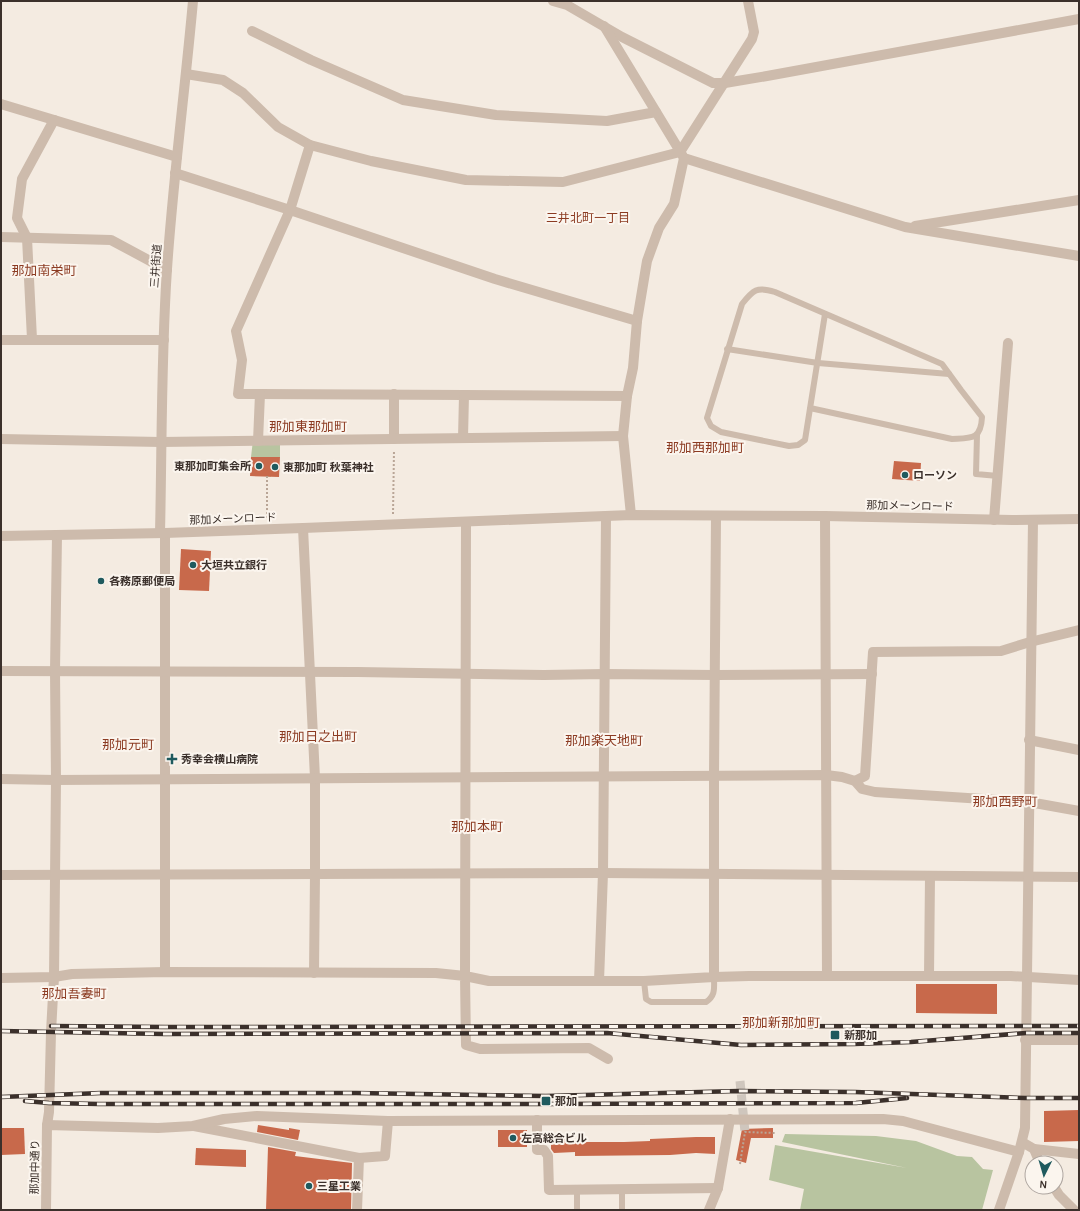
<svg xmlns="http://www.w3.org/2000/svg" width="1080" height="1211" viewBox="0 0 1080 1211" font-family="Karla,'Noto Sans JP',sans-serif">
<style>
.green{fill:#b8c4a0}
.building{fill:#c8694b}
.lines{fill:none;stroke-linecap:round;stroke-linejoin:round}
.pedestrian-tunnel{stroke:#cfc6bd;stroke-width:9;stroke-dasharray:9 4.5;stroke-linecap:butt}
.path{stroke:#b9a596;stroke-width:2;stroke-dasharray:2 2;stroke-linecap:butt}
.service{stroke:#cdbbac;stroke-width:6}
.minor{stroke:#cdbbac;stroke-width:10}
.tertiary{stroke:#cdbbac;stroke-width:10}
.rail-casing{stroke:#3b302b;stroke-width:4.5}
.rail{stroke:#fbf5ee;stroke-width:3;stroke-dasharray:9;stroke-linecap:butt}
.poi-dot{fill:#1f5a5e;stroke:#fbf5ee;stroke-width:1.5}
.labels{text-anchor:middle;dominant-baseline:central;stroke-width:4;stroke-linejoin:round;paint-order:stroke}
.street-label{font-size:11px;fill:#3b302b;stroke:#fbf5ee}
.poi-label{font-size:11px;font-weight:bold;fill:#3b302b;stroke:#fbf5ee;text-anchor:start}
.neighbourhood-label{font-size:12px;fill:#8c3b22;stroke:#fbf5ee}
.quarter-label{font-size:13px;fill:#8c3b22;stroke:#fbf5ee}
</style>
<rect width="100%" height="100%" fill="#f4ebe1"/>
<g class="green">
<path d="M280,439V457H271V477L267,476L266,457H251L253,440Z"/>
<path d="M785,1134L876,1136L916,1141L957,1156L972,1157L983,1169L993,1170L982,1210H800L804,1189L769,1180L775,1145L907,1168L782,1142Z"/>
</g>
<g class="building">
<path d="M251,457H280L279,477L250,476Z"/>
<path d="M894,461L921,463L920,481L892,479Z"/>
<path d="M181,549L211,551L209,591L179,590Z"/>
<path d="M916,984H997V1014L916,1013Z"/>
<path d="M1079,1110V1141L1044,1142V1111Z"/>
<path d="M258,1125L289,1130V1128L300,1130L298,1140L257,1132Z"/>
<path d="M1,1128H24L25,1154L1,1155Z"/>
<path d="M773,1128V1138H751L746,1163L736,1160L742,1129Z"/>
<rect x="498" y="1130" width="29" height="17"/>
<path d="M696,1137H715V1154L696,1153L670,1155L575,1156V1152L554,1153L551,1149V1139H570L571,1142H624L650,1141V1139Z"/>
<path d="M268,1147L296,1152L295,1156L352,1163L351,1210H266Z"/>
<path d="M196,1148L246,1150V1167L195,1165Z"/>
</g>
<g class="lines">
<path class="pedestrian-tunnel" d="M740,1081L745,1132"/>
<g class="path">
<path d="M267,476V518"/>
<path d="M393,514L394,450"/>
<path d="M740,1164L745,1132L775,1133"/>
</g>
<g class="service">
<path d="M727,349L818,363L949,374"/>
<path d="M810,408L952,439C971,438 981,440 982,417L961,390L942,364L775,292C757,286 753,290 742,304L707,418L711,426L721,432L789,446L798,445L805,440L825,314"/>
<path d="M977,435L976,474L998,476"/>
<path d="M644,981L646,999L651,1002H706C716,995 714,988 714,977"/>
<path d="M622,1189V1210"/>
<path d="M577,1190V1210"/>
</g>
<g class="minor">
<path d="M553,1L567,5L622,37L713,83H725L767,76L1079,19"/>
<path d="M604,26L684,158L905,227L1079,256"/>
<path d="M252,31L311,60L403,100L496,115L607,121L656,112"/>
<path d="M186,74L223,80L243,93L278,127L310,145L371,161L466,180L563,182L680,152L752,39L754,32L748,1"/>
<path d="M1,104L177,157"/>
<path d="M175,173L290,210L495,279L637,321"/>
<path d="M915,226L1079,200"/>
<path d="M1,237L111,240L167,270"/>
<path d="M32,339L27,238L17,218L22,179L54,120"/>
<path d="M1,340H164"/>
<path d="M260,394L464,395L463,438"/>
<path d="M394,394V439"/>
<path d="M464,395L627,396"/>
<path d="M1,439L161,442L623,436"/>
<path d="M258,441L260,394H238L242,360L236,331L290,210L310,145"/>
<path d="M631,515L623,436L627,396L633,368L637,321L647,261L659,228L674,204L684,158"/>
<path d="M825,516L827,976"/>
<path d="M994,520L1008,343"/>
<path d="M303,528L315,778V874L314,973"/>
<path d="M160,533C162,445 161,357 167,269C173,180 185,90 193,1"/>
<path d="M165,533V972"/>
<path d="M1,671L358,672L544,675L604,674L715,675L872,674"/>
<path d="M1029,740L1079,750"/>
<path d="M1,779L56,780L826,775L842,777L855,781L862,789L875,792L1029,802L1079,811"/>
<path d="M855,781L865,776L873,652L1001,651L1030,642L1079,630"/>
<path d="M1,875L603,873L1079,877"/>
<path d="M929,976L930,876"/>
<path d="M714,977L749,976H1011L1079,980"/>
<path d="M1,978L54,977L72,974L165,972L436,973L465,976L466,1045L480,1049L589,1048L608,1059"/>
<path d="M599,981L603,873L606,517"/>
<path d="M1025,1040H1079"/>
<path d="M537,1120V1150H544L548,1156L549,1190L718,1188"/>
<path d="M47,1125L49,1112L51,1032L54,977L56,780L55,671L57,535"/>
<path d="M194,1126L359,1158L385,1156L388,1121"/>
<path d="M1022,1142L1034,1149L1040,1163"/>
<path d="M1034,1149L1079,1154"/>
<path d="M1054,1187L1059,1195L1074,1210"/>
<path d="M357,1210L359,1158"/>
<path d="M709,1210L718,1188L730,1119"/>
</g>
<g class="tertiary">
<path d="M466,522L465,976L489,981H644L714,977V775L716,516"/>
<path d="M1,536L165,533L303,528L631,515L825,516L1012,520L1079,519"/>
<path d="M46,1210L47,1125L158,1128L193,1126L224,1119L257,1116L388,1121L883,1119L903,1121L1019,1152"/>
<path d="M999,1210L1019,1152L1025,1128L1033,520"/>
</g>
<g class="rail-casing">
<g id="rail">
<path d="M51,1026L165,1027L1079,1026"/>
<path d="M1,1031L164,1034L607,1033L741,1045L854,1044L911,1042L1026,1033H1079"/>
<path d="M1,1097L101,1093H356L546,1096L739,1091L855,1092L1025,1098H1079"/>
<path d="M25,1101L49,1103L99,1104H546L856,1103L907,1098"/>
</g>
</g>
<use href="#rail" class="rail"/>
</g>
<g class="poi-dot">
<circle cx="259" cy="466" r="4"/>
<circle cx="275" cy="467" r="4"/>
<circle cx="905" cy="475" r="4"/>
<circle cx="193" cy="565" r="4"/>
<circle cx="101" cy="581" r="4"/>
<path d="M170 753h4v4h4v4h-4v4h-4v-4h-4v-4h4z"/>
<rect x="830" y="1030" width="10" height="10" rx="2"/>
<rect x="541" y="1096" width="10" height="10" rx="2"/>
<circle cx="513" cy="1138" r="4"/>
<circle cx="309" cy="1186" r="4"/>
</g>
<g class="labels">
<g class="street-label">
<text transform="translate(156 266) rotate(-86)">三井街道</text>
<text transform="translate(910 506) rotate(1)">那加メーンロード</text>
<text transform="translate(233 519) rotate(-2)">那加メーンロード</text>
<text transform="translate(35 1167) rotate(-89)">那加中通り</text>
</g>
<g class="poi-label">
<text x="251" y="466" text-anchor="end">東那加町集会所</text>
<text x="283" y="467">東那加町 秋葉神社</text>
<text x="913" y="475">ローソン</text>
<text x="201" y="565">大垣共立銀行</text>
<text x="109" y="581">各務原郵便局</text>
<text x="181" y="759">秀幸会横山病院</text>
<text x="844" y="1035">新那加</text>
<text x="555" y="1101">那加</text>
<text x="521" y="1138">左高総合ビル</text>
<text x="317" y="1186">三星工業</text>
</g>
<g class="neighbourhood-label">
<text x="588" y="218">三井北町一丁目</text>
</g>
<g class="quarter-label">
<text x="44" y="270">那加南栄町</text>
<text x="308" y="426">那加東那加町</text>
<text x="705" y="447">那加西那加町</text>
<text x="318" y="736">那加日之出町</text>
<text x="604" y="740">那加楽天地町</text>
<text x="128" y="744">那加元町</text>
<text x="1005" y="801">那加西野町</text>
<text x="477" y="826">那加本町</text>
<text x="74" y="993">那加吾妻町</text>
<text x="781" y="1022">那加新那加町</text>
</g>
</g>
<rect width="1080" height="1211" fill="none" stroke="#3b302b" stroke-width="4"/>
<g transform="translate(1044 1175) rotate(185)"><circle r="19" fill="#fbf5ee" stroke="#aea6a0"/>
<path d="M0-3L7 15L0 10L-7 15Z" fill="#1f5a5e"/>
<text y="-6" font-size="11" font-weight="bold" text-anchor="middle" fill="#3b302b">N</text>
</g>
</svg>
